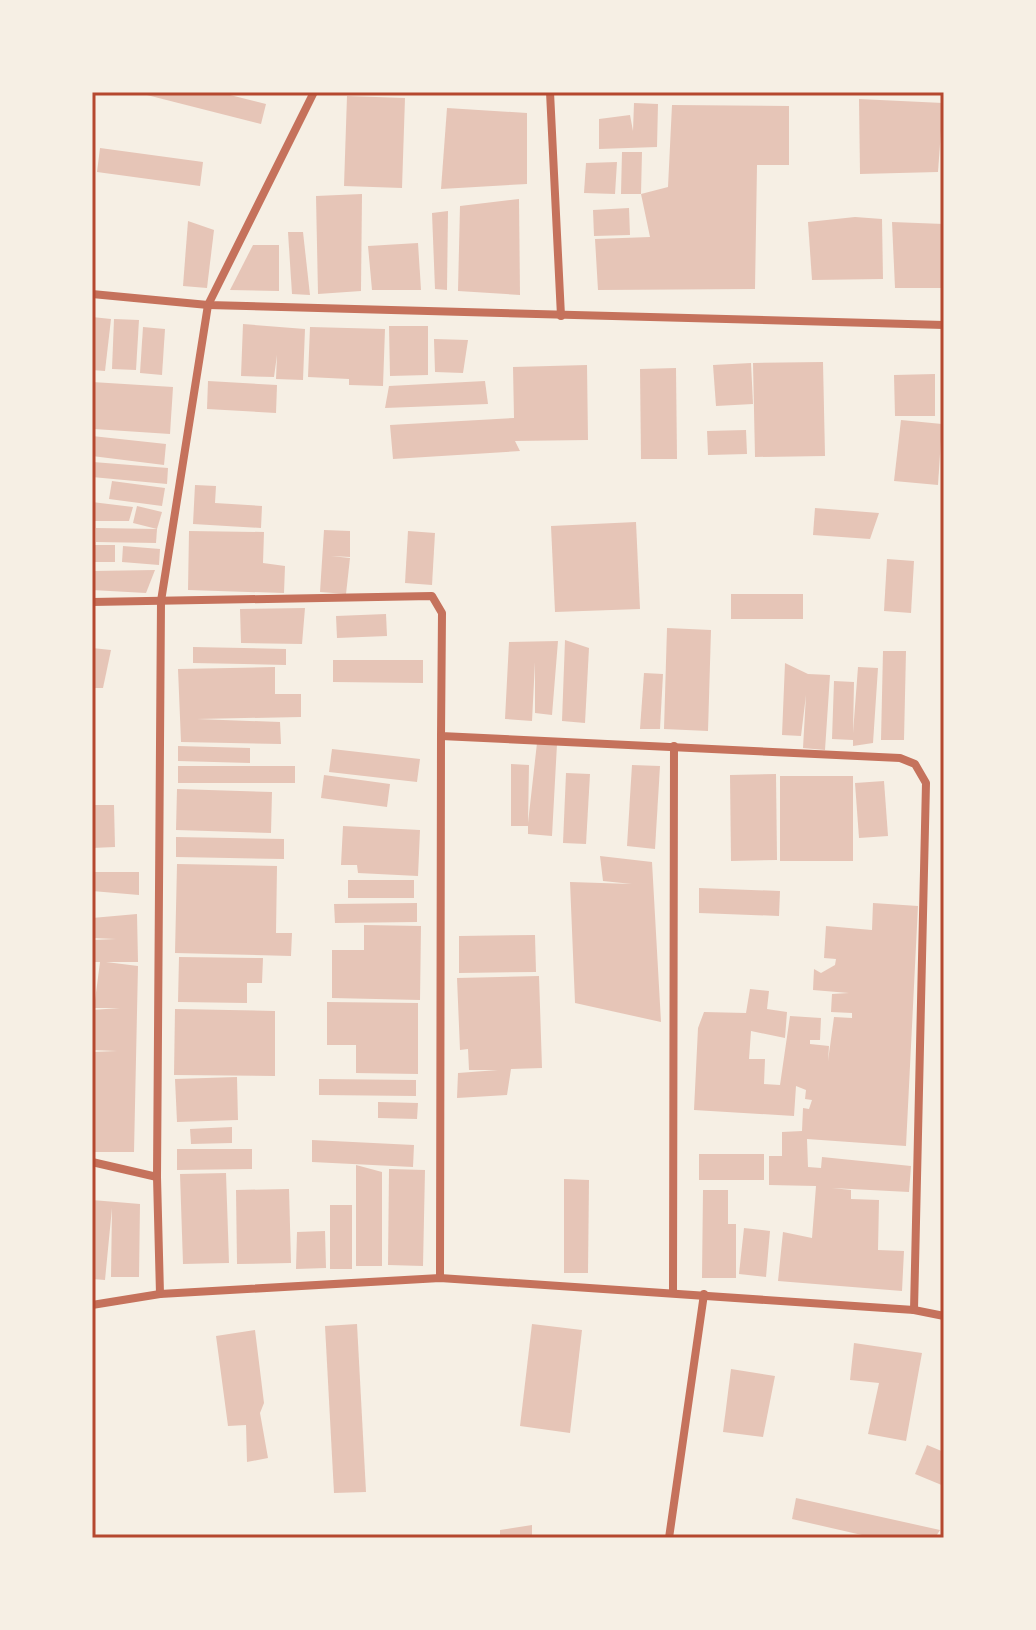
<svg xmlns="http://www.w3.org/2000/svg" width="1036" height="1630" viewBox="0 0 1036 1630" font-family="'Asap Condensed',sans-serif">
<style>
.building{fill:#e6c5b7}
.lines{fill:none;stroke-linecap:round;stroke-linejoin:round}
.minor{stroke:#c5725c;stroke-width:8}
.neatline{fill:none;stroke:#b5482f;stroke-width:3}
</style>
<rect width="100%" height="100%" fill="#f6efe4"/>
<g class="building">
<path d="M218,92L266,104L261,124L139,93Z"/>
<path d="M347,96L405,98L402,188L344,186Z"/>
<path d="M859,99L943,103L938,172L860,174Z"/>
<path d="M634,103L658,104L657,147L599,149V119L630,115L633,131Z"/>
<path d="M672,105L789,106V165H757L755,289L598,290L595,239L650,237L641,194H621L622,152H642L641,194L668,187Z"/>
<path d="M447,108L527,113V184L441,189Z"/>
<path d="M100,148L203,162L200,186L97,172Z"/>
<path d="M617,162L615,194L584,193L586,163Z"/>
<path d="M362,194L361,291L318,294L316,196Z"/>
<path d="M519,199L520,295L458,291L460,206Z"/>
<path d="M629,208L630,235L594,236L593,210Z"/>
<path d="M448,211L447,290L435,289L432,213Z"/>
<path d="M855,217L882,219L883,279L812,280L808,222Z"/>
<path d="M188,221L214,230L207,288L183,286Z"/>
<path d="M892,222L944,224V288H895Z"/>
<path d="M288,232H303L310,295L292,294Z"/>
<path d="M418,243L421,290H372L368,246Z"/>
<path d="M253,245H279V291L230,290Z"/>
<path d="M92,317L111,319L105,371L92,370Z"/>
<path d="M114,319L139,320L136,370L112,369Z"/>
<path d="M243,324L305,329L303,380L276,379L277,355L274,377L241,376Z"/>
<path d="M389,326H428V375L390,376Z"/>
<path d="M143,327L165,329L162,375L140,373Z"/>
<path d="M310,327L385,329L383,386L349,385V379L308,377Z"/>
<path d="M434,339L468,340L463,373L435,372Z"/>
<path d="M823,362L825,456L755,457L753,363Z"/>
<path d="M751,363L753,404L716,406L713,365Z"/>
<path d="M587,365L588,440L515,441L520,451L393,459L390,425L514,418L513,367Z"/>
<path d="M676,368L677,459H641L640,369Z"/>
<path d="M935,374V416H895L894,375Z"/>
<path d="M208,381L277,385L276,413L207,409Z"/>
<path d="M485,381L488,404L385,408L389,386Z"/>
<path d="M92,382L173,387L170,434L94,429Z"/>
<path d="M901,420L942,424L938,485L894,481Z"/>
<path d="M746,430L747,454L708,455L707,431Z"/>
<path d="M92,436L166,444L164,465L92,456Z"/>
<path d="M93,462L168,468L167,484L92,477Z"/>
<path d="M112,481L165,488L162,506L109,499Z"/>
<path d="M195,485L216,486L215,503L262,506L261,528L193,524Z"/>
<path d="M92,502L133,507L129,521H92Z"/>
<path d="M137,506L162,512L157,529L133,523Z"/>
<path d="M815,508L879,513L870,539L813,535Z"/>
<path d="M636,522L640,609L555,612L551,526Z"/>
<path d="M96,528L157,529L156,543L96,542Z"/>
<path d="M324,530L350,531V557L331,556L350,558L346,594L320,592Z"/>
<path d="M189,531L264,532L263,563L285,566L284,593L188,590Z"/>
<path d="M408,531L435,533L432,585L405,583Z"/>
<rect x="92" y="545" width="23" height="17"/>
<path d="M123,546L160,549L159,565L122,562Z"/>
<path d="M887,559L914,561L911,613L884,611Z"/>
<path d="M155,570L146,593L92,590V571Z"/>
<rect x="731" y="594" width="72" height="25"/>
<path d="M305,608L302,644L241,643L240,609Z"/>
<path d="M386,614L387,636L337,638L336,616Z"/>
<path d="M667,628L711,630L708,731L664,729Z"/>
<path d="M565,640L589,648L585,723L562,721Z"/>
<path d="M558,641L552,715L535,713V662L532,721L505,719L509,642Z"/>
<path d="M193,647L286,649V665L193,663Z"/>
<path d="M92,648L111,650L103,688H92Z"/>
<path d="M883,651H906L904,740H881Z"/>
<path d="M333,660H423V683L333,682Z"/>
<path d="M785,663L808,674L830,675L825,750L803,748L806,695L801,736L782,735Z"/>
<path d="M275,667V694H301V717L197,719L280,722L281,744L181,742L178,669Z"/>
<path d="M858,667L878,668L873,743L853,746V740L832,739L834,681L854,682L853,733Z"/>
<path d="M644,673L663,674L660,729H640Z"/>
<path d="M537,743L557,744L552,836L528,834V826H511V764L529,765L528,823Z"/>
<path d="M178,746L250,748V763L178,761Z"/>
<path d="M332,749L420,759L417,782L329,772Z"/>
<path d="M632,765L660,766L655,849L627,846Z"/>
<rect x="178" y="766" width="117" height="17"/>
<path d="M566,773L590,774L586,844L563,843Z"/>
<path d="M776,774L777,860L731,861L730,775Z"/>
<path d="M324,775L390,784L387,807L321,798Z"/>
<rect x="780" y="776" width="73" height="85"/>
<path d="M884,781L888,836L859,838L855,783Z"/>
<path d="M177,789L272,792L271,833L176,830Z"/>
<path d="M92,805H114L115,847L92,848Z"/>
<path d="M343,826L420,830L418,876L358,873L357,865H341Z"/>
<path d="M176,837L284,839V859L176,857Z"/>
<path d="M600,856L652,862L661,1022L575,1003L570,882L632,884L603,881Z"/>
<path d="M177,864L277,866L276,933H292L291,956L175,953Z"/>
<path d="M92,872H139V895L92,891Z"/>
<rect x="348" y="880" width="66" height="18"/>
<path d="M699,888L780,891L779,916L699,913Z"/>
<path d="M417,903V922L335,923L334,904Z"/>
<path d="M873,903L918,906L906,1146L807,1139L808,1167L821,1168L822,1157L911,1166L909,1192L832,1188L851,1190V1199L879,1200L878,1250L904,1251L902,1291L778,1281L783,1232L812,1238L816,1186L769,1185V1156H782V1132L802,1131L803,1108L809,1109L812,1100L805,1099L806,1090L796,1086L794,1116L694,1110L698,1028L704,1012L746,1013L750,989L769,991L767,1009L787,1012L785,1038L751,1031L749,1059H765L764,1084L780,1085L790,1016L821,1018L820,1040H810V1044L829,1046L828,1061L834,1017L852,1018V1013L831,1012L832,994L849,993L813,990L814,969L821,973L835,965L836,959L824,958L826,926L872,930Z"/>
<path d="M137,914L138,962H106L138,966L134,1152H92V1052L117,1051L92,1050V1010L120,1008H94L100,962H92V940L116,939L92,938V918Z"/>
<path d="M364,925L421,926L420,1000L332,998V950H364Z"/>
<path d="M535,935L536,972L459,973V936Z"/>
<path d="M179,957L263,958L262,983H247V1003L178,1002Z"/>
<path d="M539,976L542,1068L511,1069L507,1095L457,1098L458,1073L498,1070H469L468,1049L460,1050L457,978Z"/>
<path d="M327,1002L418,1003V1074L356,1073V1045H327Z"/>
<path d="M175,1009L275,1011V1076L174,1075Z"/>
<path d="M237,1077L238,1120L177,1122L175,1079Z"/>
<path d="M319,1079L416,1080V1096L319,1095Z"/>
<path d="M378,1102L418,1103L417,1119L378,1118Z"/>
<path d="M232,1127V1143L191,1144L190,1129Z"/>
<path d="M312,1140L414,1145L413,1167L312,1162Z"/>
<path d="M177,1149H252V1169L177,1170Z"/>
<rect x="699" y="1154" width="65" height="26"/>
<path d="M356,1165L382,1172V1266H356Z"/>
<path d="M389,1169L425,1170L423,1266L388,1265Z"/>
<path d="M226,1173L229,1263L183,1264L180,1174Z"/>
<path d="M564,1179L589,1180L588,1273H564Z"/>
<path d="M289,1189L291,1263L237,1264L236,1190Z"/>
<path d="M703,1190H728V1224H736V1278H702Z"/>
<path d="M92,1200L140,1204L139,1277H111L112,1208L105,1280L92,1279Z"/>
<rect x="330" y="1205" width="22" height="64"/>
<path d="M744,1228L770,1231L766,1277L739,1274Z"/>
<path d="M325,1231L326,1268L296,1269L297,1232Z"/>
<path d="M357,1324L366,1492L334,1493L325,1326Z"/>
<path d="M532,1324L582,1330L570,1433L520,1426Z"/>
<path d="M255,1330L264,1403L260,1413L268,1458L247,1462L246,1425L228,1426L216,1336Z"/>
<path d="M854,1343L922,1353L906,1441L868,1434L879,1383L850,1380Z"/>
<path d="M731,1369L775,1376L763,1437L723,1432Z"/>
<path d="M927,1445L944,1452V1486L915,1474Z"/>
<path d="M796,1498L940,1530L935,1538H875L792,1519Z"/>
<path d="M532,1525V1538H500V1530Z"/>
</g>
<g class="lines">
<g class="minor">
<path d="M550,92L561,316"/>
<path d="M92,294L208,305L944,325"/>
<path d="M92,602L432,596L442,613L441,736L900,758L915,764L926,783L914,1310"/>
<path d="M92,1162L157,1177"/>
<path d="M440,1278L441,736"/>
<path d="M673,1292L674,746"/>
<path d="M160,1294L157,1177L161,601L208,305L314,92"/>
<path d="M92,1305L160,1294L440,1278L914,1310L944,1316"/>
<path d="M669,1538L704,1294"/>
</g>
</g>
<rect width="1036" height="1630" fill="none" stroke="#f6efe4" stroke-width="188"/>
<rect x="94" y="94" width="848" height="1442" class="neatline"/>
</svg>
